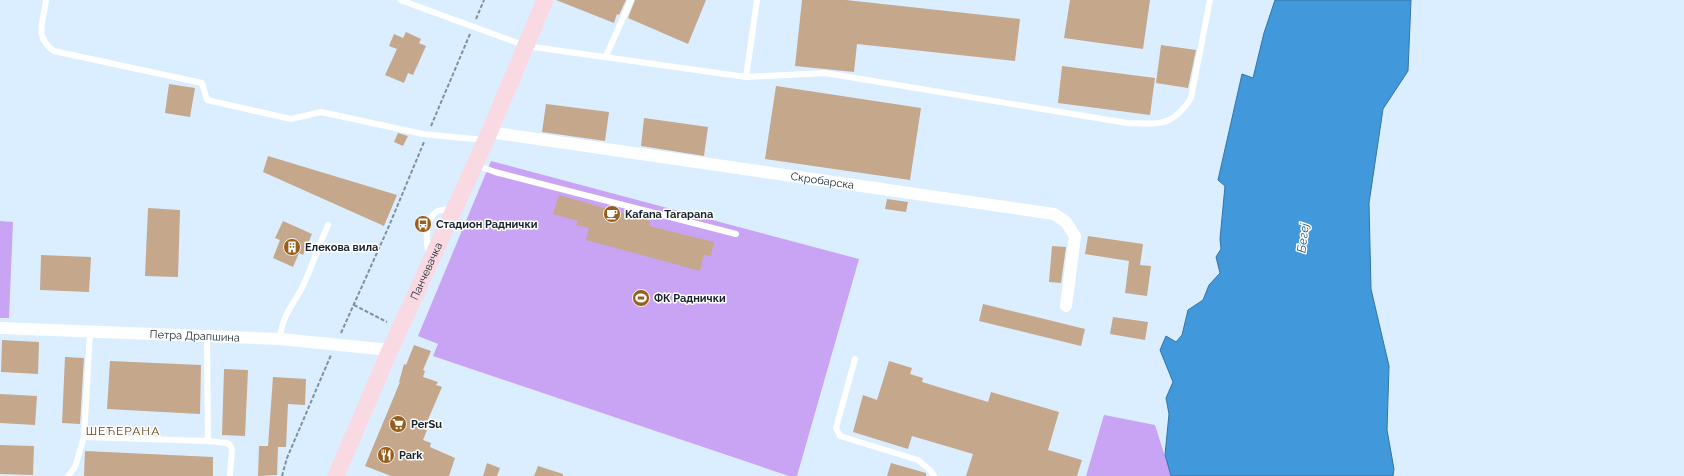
<svg xmlns="http://www.w3.org/2000/svg" width="1684" height="476" viewBox="0 0 1684 476" font-family="Raleway,sans-serif">
<style>
.green{fill:#c9a4f4}
.water{fill:#4198db;stroke:#3475a6}
.building{fill:#c5a78c}
.lines{fill:none;stroke-linecap:round;stroke-linejoin:round}
.path{stroke:#81919f;stroke-width:2;stroke-dasharray:4 2;stroke-linecap:butt}
.lane{stroke:#fff;stroke-width:6}
.street{stroke:#fff;stroke-width:12}
.secondary{stroke:#fadae2;stroke-width:17}
.labels{text-anchor:middle;dominant-baseline:central;stroke-width:3;stroke-linejoin:round;paint-order:stroke}
.street-label{font-size:11px;fill:#16222c;stroke:#fff}
.poi-label{font-size:11px;font-weight:bold;fill:#16222c;stroke:#fff;text-anchor:start}
.water-label{font-size:12px;font-style:italic;fill:#195683;stroke:#fff}
.neighbourhood-label{font-size:12px;letter-spacing:1px;fill:#6a4216;stroke:#fff}
</style>
<rect width="100%" height="100%" fill="#dbeeff"/>
<g class="green">
<path d="M491,161L859,259L797,476H789L433,356L438,344L418,336Z"/>
<path d="M0,221L13,222L9,318H0Z"/>
<path d="M1104,415L1155,425L1171,476H1086Z"/>
</g>
<path class="water" d="M1275,0H1411L1408,71L1383,109L1369,203L1371,289L1389,366L1387,430L1394,469L1393,476H1171L1165,455L1169,414L1166,398L1173,382L1160,350L1166,336L1176,342L1182,335L1188,310L1203,300L1209,285L1220,273L1216,257L1221,249L1220,239L1225,186L1218,180L1242,74L1253,78L1264,33Z"/>
<g class="building">
<path d="M556,0H626L619,15L617,14L614,23Z"/>
<path d="M635,0H706L688,44L628,18Z"/>
<path d="M802,0H846L1020,19L1015,61L857,44L854,72L795,66Z"/>
<path d="M1070,0H1150L1143,49L1064,38Z"/>
<path d="M406,32L421,39L419,43L426,46L413,75L408,73L404,83L385,75L397,49L389,46L394,34L403,38Z"/>
<path d="M1161,45L1196,50L1188,88L1156,83Z"/>
<path d="M1062,66L1155,78L1150,115L1058,103Z"/>
<path d="M169,84L195,88L190,117L165,113Z"/>
<path d="M776,86L921,108L910,180L765,159Z"/>
<path d="M546,104L609,112L605,141L542,132Z"/>
<path d="M644,118L708,127L704,156L641,146Z"/>
<path d="M398,133L408,136L403,146L394,142Z"/>
<path d="M268,156L397,195L384,226L263,172Z"/>
<path d="M559,195L650,221L649,226L714,242L711,256L704,255L700,271L586,240L589,228L576,225L578,221L553,214Z"/>
<path d="M887,199L908,202L906,212L885,209Z"/>
<path d="M148,208L180,210L178,277L145,276Z"/>
<path d="M283,221L312,234L303,255L299,253L293,267L273,258L280,240L275,238Z"/>
<path d="M1088,236L1143,244L1140,265L1151,266L1147,296L1125,293L1129,261L1085,254Z"/>
<path d="M1052,246L1066,247L1061,283L1049,282Z"/>
<path d="M41,255L91,257L89,292L40,290Z"/>
<path d="M983,304L1085,329L1081,346L979,321Z"/>
<path d="M1113,317L1148,322L1145,340L1110,334Z"/>
<path d="M2,340L39,342L38,374L1,372Z"/>
<path d="M414,345L431,351L423,370L425,371L423,377L438,382L436,385L442,387L424,429L427,430L423,440L431,443L430,447L455,458L449,476H391L365,466L400,382H399L404,364L406,365Z"/>
<path d="M65,357L84,358L80,424L62,423Z"/>
<path d="M110,361L201,365L200,414L107,409Z"/>
<path d="M889,361L912,368L910,374L923,378L922,382L988,402L991,392L1059,412L1048,450L1082,460L1077,476H966L973,454L912,436L908,449L853,432L863,395L877,400Z"/>
<path d="M224,369L248,370L245,436L222,435Z"/>
<path d="M273,377L306,379L305,405L288,404L286,447H278L277,475L258,476L259,446H268Z"/>
<path d="M0,394L37,396L35,425L0,423Z"/>
<path d="M0,445L34,446L33,475L0,474Z"/>
<path d="M85,451L213,457V476H84Z"/>
<path d="M487,463L500,468L497,476H483Z"/>
<path d="M891,463L926,473V476H887Z"/>
<path d="M538,466L563,474V476H534Z"/>
</g>
<g class="lines">
<g class="path">
<path d="M476,19L484,0"/>
<path d="M431,126L470,34"/>
<path d="M354,305L387,322"/>
<path d="M341,333L389,226L424,142"/>
<path d="M282,476L287,458L331,355"/>
</g>
<g class="lane">
<path d="M46,0C44,21 33,36 54,51L202,83L207,100L291,119L321,112L423,134L484,140"/>
<path d="M400,0L526,46L746,77L825,73L1127,123C1159,124 1173,127 1191,98L1210,0"/>
<path d="M606,56L631,0"/>
<path d="M746,77L757,0"/>
<path d="M476,165L495,172L736,234"/>
<path d="M430,255C425,244 425,220 436,212C441,209 447,210 452,209"/>
<path d="M90,332L84,437L208,441L207,337"/>
<path d="M280,339C283,312 292,308 303,286C312,266 319,245 328,225"/>
<path d="M855,359L836,428L840,436L918,460L930,470L934,476"/>
<path d="M208,441L227,443L230,445L232,449L230,476"/>
<path d="M68,476L75,467L84,437"/>
</g>
<g class="street">
<path id="s1" d="M489,132L1054,214L1066,222L1075,236L1066,306"/>
<path id="s2" d="M0,328L280,339L390,350"/>
</g>
<path class="secondary" id="s3" d="M336,476L390,350L486,140L545,0"/>
</g>
<defs>
<g id="cafe-disc" transform="scale(0.9)"><circle r="9.5" fill="#985f1c" stroke="#fff"/><path d="M-5.5-4.5H6V0H3Q3 3.5 0 3.5H-2.5Q-5.5 3.5-5.5 0ZM3-3.2v2h1.7v-2ZM-6 4.5H4V6H-6Z" fill="#fff"/></g>
<g id="bus-disc" transform="scale(0.9)"><circle r="9.5" fill="#985f1c" stroke="#fff"/><path d="M-5-6H5V4H4V6H2V4H-2V6H-4V4H-5ZM-3.5-4V0h7V-4ZM-3.5 1.2v1.5H-2V1.2ZM2 1.2v1.5H3.5V1.2Z" fill="#fff"/></g>
<g id="building-disc" transform="scale(0.9)"><circle r="9.5" fill="#985f1c" stroke="#fff"/><path d="M-4-6H4V6H1V3H-1V6H-4ZM-2.5-4.3h1.7v1.8h-1.7ZM.8-4.3h1.7v1.8H.8ZM-2.5-1h1.7V.8h-1.7ZM.8-1h1.7V.8H.8Z" fill="#fff"/></g>
<g id="stadium-disc" transform="scale(0.9)"><circle r="9.5" fill="#985f1c" stroke="#fff"/><path d="M0-5a6.5 5 0 1 0 0 10a6.5 5 0 1 0 0-10ZM-3.5-1.8h7v3.6h-7Z" fill="#fff"/></g>
<g id="supermarket-disc" transform="scale(0.9)"><circle r="9.5" fill="#985f1c" stroke="#fff"/><path d="M-6-5.5h2.5l.6 2H6L4.5 2H-2.5L-4.4-4H-6ZM-1.5 3.2a1.3 1.3 0 1 0 .1 0ZM3 3.2a1.3 1.3 0 1 0 .1 0Z" fill="#fff"/></g>
<g id="restaurant-disc" transform="scale(0.9)"><circle r="9.5" fill="#985f1c" stroke="#fff"/><path d="M-5-6h1v4h1v-4h1v4h1v-4h1v5L-1.5 .5V6h-2V.5L-5-1ZM5-6V6H3V1.5H1.5Q1.5-4 5-6Z" fill="#fff"/></g>
</defs>
<g fill-rule="evenodd">
<use href="#cafe-disc" x="612" y="214"/>
<use href="#bus-disc" x="423" y="224"/>
<use href="#building-disc" x="292" y="247"/>
<use href="#stadium-disc" x="641" y="298"/>
<use href="#supermarket-disc" x="398" y="424"/>
<use href="#restaurant-disc" x="386" y="455"/>
</g>
<g class="labels">
<g class="street-label">
<text stroke="none"><textPath href="#s1" startOffset="337">Скробарска</textPath></text>
<text stroke="none"><textPath href="#s3" startOffset="224">Панчевачка</textPath></text>
<text stroke="none"><textPath href="#s2" startOffset="195">Петра Драпшина</textPath></text>
</g>
<g class="poi-label">
<text x="625" y="214">Kafana Tarapana</text>
<text x="436" y="224">Стадион Раднички</text>
<text x="305" y="247">Елекова вила</text>
<text x="654" y="298">ФК Раднички</text>
<text x="411" y="424">PerSu</text>
<text x="399" y="455">Park</text>
</g>
<g class="water-label">
<text transform="translate(1303 238) rotate(-83)">Бегеј</text>
</g>
<g class="neighbourhood-label">
<text x="123" y="431">ШЕЋЕРАНА</text>
</g>
</g>
</svg>
